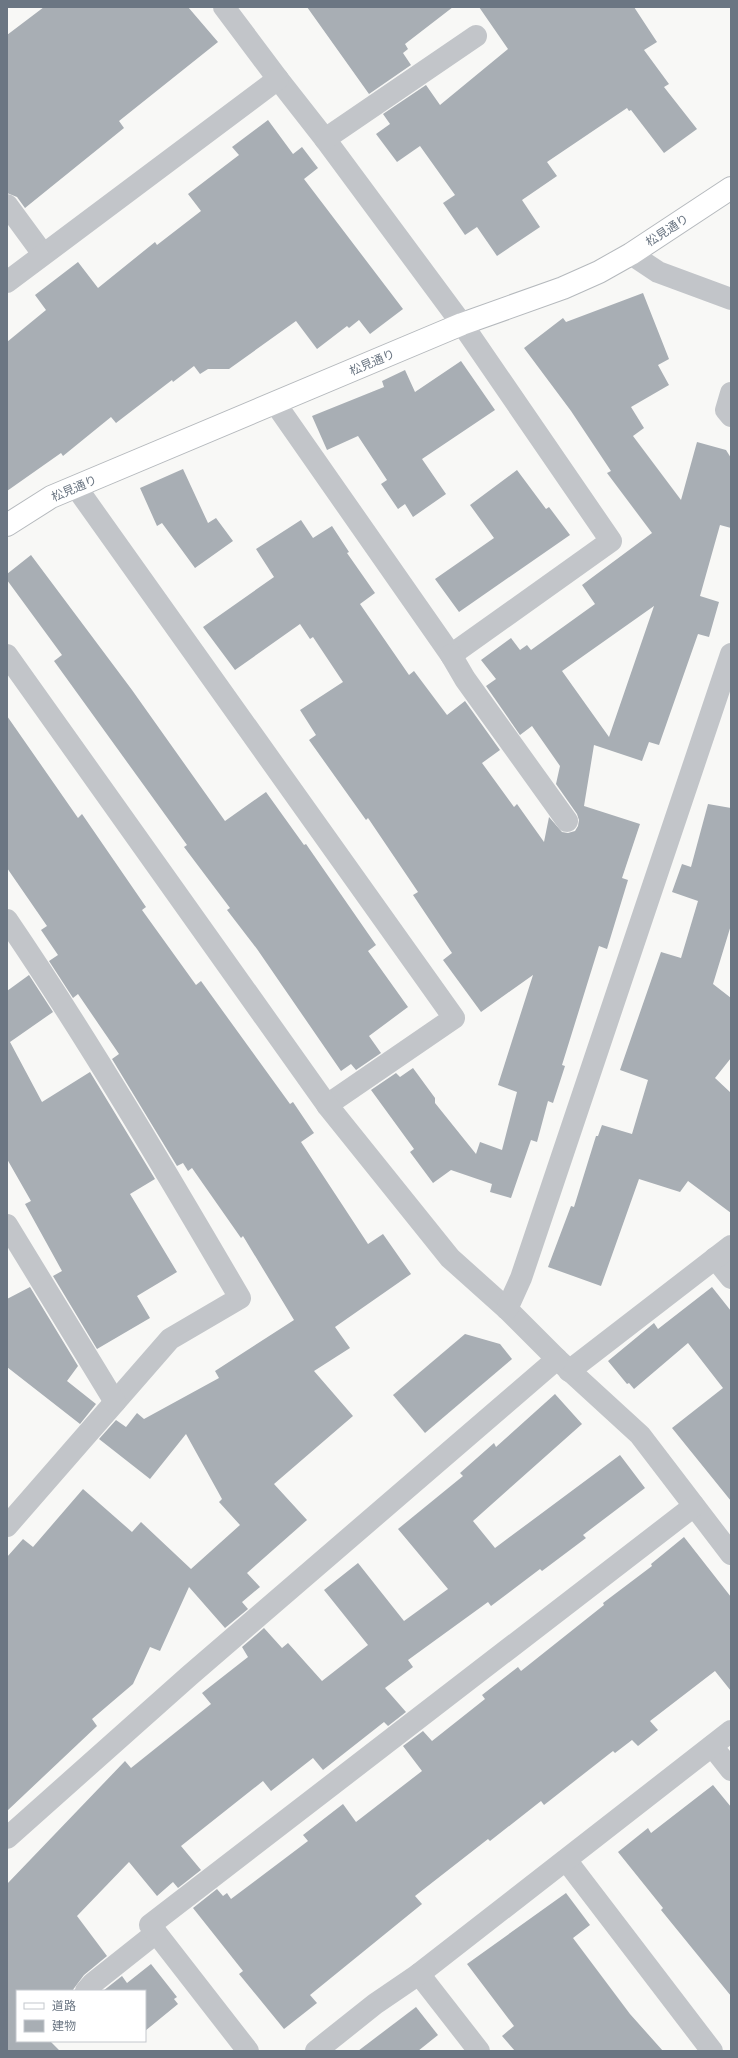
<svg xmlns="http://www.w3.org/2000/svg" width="738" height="2058" viewBox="0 0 738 2058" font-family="Manrope,'Noto Sans JP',sans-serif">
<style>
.building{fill:#a8aeb4;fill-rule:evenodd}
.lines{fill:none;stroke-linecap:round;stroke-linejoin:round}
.secondary-casing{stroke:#b5b9bd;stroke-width:24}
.street{stroke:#c2c5c9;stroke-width:22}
.secondary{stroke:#fff;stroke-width:22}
.labels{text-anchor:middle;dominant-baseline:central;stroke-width:4;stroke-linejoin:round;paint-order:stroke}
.street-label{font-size:12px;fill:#6b7683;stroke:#fff}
</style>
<rect width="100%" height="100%" fill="#f8f8f6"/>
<g class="building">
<path d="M44,7H188L218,42L119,121L124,128L25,208L17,197L7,193V35Z"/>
<path d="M307,7H453L405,44L408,49L403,53L411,65L369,94Z"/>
<path d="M479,7H634L657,42L644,50L669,84L664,87L697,129L664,153L631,110L629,111L627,108L547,162L557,176L522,200L540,227L497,256L477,227L465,235L443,203L455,195L420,146L397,162L376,134L390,124L383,114L426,85L440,105L508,49Z"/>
<path d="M268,120L293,154L302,147L318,168L304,179L403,309L370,334L359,320L349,328L347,326L317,349L296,321L229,369H208L200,374L194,366L173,382L172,380L116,423L111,417L63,456L61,453L7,491V342L46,310L35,295L78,262L98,288L155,242L157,245L201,211L188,194L239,155L232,147Z"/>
<path d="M643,293L669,359L658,365L669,385L631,407L644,428L633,436L681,500L697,442L726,450L731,458V528L720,525L700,596L719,602L709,637L698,634L659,745L649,742L642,761L594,745L584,806L640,824L622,878L628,880L607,949L599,946L562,1065L565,1066L553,1103L548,1101L537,1142L531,1140L511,1198L490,1192L492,1184L451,1170L433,1183L410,1152L414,1149L371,1090L396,1073L400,1077L413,1068L435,1098V1103L476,1154L480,1142L502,1150L517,1092L498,1085L533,975L481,1012L443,960L452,953L413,895L418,892L368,818L366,820L309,740L316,735L300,710L343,682L313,637L310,639L300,624L235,670L203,627L274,577L256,549L301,520L313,538L332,526L349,552L347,553L375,593L360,604L409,675L414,671L447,715L465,701L500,750L482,763L514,807L517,804L544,842L549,817L562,832L568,833L575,831L578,826L579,820L577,814L556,784L560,766L532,726L520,735L486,686L496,679L481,660L511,638L520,650L527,645L531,650L595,604L582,585L652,533L607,473L611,471L571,411L524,348L563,318L566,322ZM654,606L609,737L562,671Z"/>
<path d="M461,361L495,410L422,459L446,494L413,517L405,504L398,509L381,484L387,480L358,436L327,450L312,416L384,387L382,381L405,370L415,392Z"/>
<path d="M183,469L208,523L216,518L233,541L195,568L162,523L157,526L140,488Z"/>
<path d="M517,470L546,509L549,507L570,535L459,612L435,579L494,538L470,505Z"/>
<path d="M31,555L132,690L225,821L266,792L304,845L306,844L376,945L368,951L408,1007L369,1036L381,1053L356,1070L351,1064L341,1071L257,949L227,910L230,908L184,847L187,845L54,661L62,655L7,580V574Z"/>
<path d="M7,716L78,818L82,814L146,907L142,910L196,985L201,981L290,1104L293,1102L314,1133L301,1142L368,1244L383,1234L411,1274L335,1327L350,1348L314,1371L353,1416L274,1484L307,1520L247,1573L260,1587L242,1602L248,1609L225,1628L189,1587L160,1651L150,1647L133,1684L92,1719L97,1726L7,1811V1557L23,1539L33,1547L83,1489L132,1532L141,1522L191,1569L240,1525L219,1502L222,1499L186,1434L150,1479L99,1439L116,1420L126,1427L137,1413L144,1419L219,1378L215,1371L294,1320L243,1236L241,1238L192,1168L188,1171L183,1163L177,1166L112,1059L119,1054L78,994L73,998L49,961L58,955L41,930L47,926L7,868Z"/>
<path d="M708,804L731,808V925L713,984L731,998V1058L715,1078L731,1093V1213L688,1181L680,1192L639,1179L601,1286L548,1267L571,1206L574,1207L596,1136H598L602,1125L632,1134L648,1080L620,1070L661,952L681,958L698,901L672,892L682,864L691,867Z"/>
<path d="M29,975L53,1012L10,1042L42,1102L90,1072L155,1179L130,1194L177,1272L137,1296L150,1318L97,1349L53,1276L62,1271L25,1204L31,1201L7,1159V991Z"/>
<path d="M30,1287L78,1366L67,1381L96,1404L80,1424L7,1367V1299Z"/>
<path d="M712,1287L731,1311V1501L672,1428L723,1388L688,1343L634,1389L629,1383L627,1384L608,1361L654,1323L658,1329Z"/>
<path d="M465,1334L500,1344L512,1359L425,1433L393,1395Z"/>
<path d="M555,1394L582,1424L473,1521L495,1548L620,1455L645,1488L583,1535L586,1538L542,1571L540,1569L491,1606L488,1602L408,1660L413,1667L385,1688L406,1712L388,1726L384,1722L323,1770L313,1758L271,1791L263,1781L181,1846L201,1870L178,1888L173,1882L157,1896L129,1862L77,1916L107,1956L84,1975L72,1991H17V2041H50L60,2051H7V1884L125,1761L131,1768L211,1704L202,1693L248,1657L242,1647L264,1628L282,1648L288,1643L322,1681L368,1645L324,1590L358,1563L404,1621L448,1589L398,1529L463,1476L460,1473L494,1443L496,1447Z"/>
<path d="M684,1537L731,1597V1691L715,1671L650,1721L658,1730L638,1746L632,1740L615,1753L613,1751L544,1805L541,1801L490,1841L488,1839L415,1896L422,1904L310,1995L317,2003L284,2029L239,1974L243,1971L193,1908L217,1889L223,1896L227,1893L231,1899L308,1841L303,1835L343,1804L356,1822L422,1771L403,1746L423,1731L432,1741L485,1699L482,1695L518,1667L521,1671L604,1605L603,1603L652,1566L651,1564Z"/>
<path d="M713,1785L731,1807V1996L661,1910L663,1908L618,1852L648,1828L651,1833Z"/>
<path d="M566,1893L590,1925L573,1938L630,2014L663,2051H515L502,2036L514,2026L467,1964Z"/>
<path d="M151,1964L177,1997L174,1999L178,2004L145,2031V1991H103L122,1976L127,1983Z"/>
<path d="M416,2007L438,2035L418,2051H358Z"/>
</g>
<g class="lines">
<g class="secondary-casing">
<path id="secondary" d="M7,525L51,497L462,324L563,288L599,272L631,254L731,188"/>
</g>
<g class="street">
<path d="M224,7L278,79L325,139L462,324L611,541L451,655L275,403"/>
<path d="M325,139L476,36"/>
<path d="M7,205L43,254"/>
<path d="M631,254L658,272L731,299"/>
<path d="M7,282L278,79"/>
<path d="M731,393L726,410L731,416"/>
<path d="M76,487L454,1018L327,1105"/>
<path d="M7,655L327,1105L450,1258L507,1309L557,1359L640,1435L731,1554"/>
<path d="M451,655L465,679L567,821"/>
<path d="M7,920C90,1042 165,1170 240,1298L170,1339L7,1526"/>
<path d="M7,1225L115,1402"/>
<path d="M715,1258L731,1278"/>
<path d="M507,1309L521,1278L731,654"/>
<path d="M569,1371L731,1246"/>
<path d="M712,1746L731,1770"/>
<path d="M7,1838L189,1676L557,1359"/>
<path d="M566,1860L712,2051"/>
<path d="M419,1974L479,2051"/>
<path d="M86,1991L93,1983L156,1933"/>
<path d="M248,2051L150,1925L694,1506"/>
<path d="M316,2051L375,2004L419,1974L731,1731"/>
</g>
<use href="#secondary" class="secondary"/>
</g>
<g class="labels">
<g class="street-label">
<text transform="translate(667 230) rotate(-33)">松見通り</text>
<text transform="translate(372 362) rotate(-23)">松見通り</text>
<text transform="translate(74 488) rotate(-23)">松見通り</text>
</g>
</g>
<rect width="738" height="2058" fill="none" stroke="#6b7683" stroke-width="16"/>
<rect x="16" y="1990" width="130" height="52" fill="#ffffff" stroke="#c4c8cd"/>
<rect x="24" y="2003" width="20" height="6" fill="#ffffff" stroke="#c4c8cd"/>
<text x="52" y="2010" font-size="12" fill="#6b7683">道路</text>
<rect x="24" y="2020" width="20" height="12" fill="#a8aeb4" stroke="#c4c8cd"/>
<text x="52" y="2030" font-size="12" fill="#6b7683">建物</text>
</svg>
